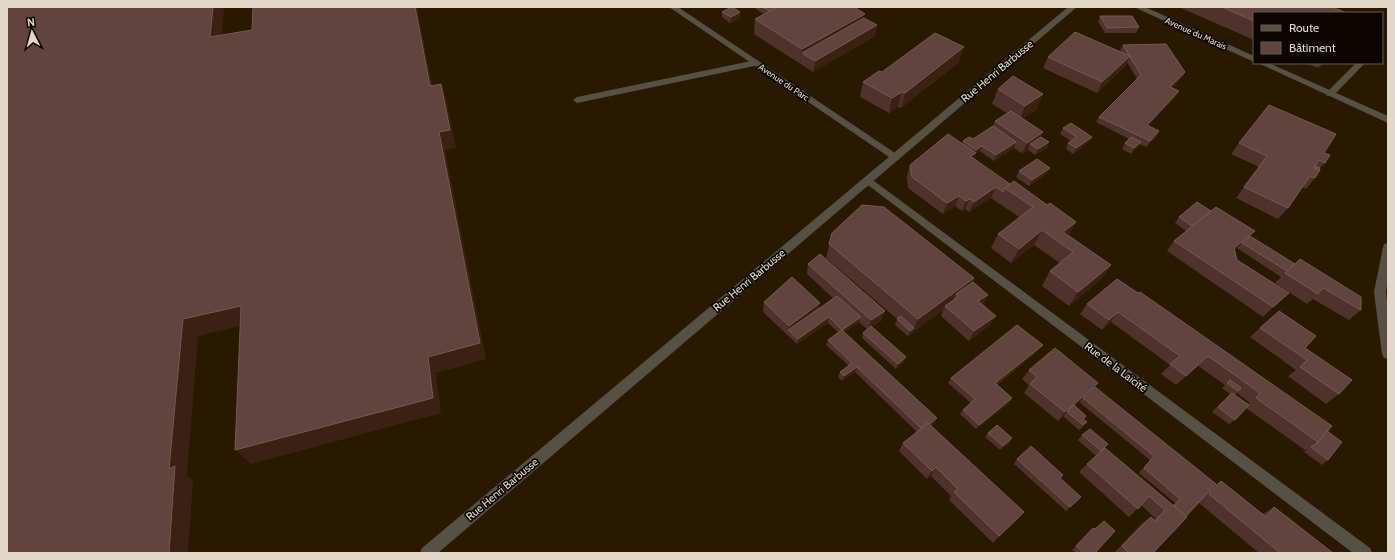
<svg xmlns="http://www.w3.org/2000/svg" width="1395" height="560" viewBox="0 0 1395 560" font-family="Cabin,sans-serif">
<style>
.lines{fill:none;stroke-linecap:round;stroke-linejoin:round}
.service{fill:#565144;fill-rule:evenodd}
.minor{fill:#565144;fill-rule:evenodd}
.tertiary{fill:#565144;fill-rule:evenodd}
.wall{fill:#50322c;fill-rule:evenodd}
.shaded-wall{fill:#3a2113}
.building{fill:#60443d;stroke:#745b52}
.labels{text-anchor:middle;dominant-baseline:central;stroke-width:3.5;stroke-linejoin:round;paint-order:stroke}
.far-street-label{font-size:9px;fill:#e3d8c8;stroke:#0c0600}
.street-label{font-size:11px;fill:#e3d8c8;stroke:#0c0600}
</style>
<rect width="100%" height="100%" fill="#291900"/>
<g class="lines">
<g class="service">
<path d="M756,60L760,63L759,65L577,103L573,100L577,97Z"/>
<path d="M1356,63H1365L1333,96H1327L1326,94L1327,92Z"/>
</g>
<g class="minor">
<path d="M669,7H678L898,155L900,157L898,159H892Z"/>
<path d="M1134,7H1145L1254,56V62Z"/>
<path d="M1258,63H1269L1388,116V123Z"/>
<path d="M867,177L870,178L1370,548L1372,553H1353L864,182L862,180Z"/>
<path d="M1388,243V278L1386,292L1388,310V359L1384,358L1382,354L1374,292L1383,247L1384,244Z"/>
</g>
<path class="tertiary" d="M1068,7H1077L438,553H420L422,548Z"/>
</g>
<g class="wall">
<path d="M756,7H853L864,18L877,25L875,36L813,72L754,34L755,19L764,14L756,9Z"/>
<path d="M1181,7H1332L1254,13V40L1181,8Z"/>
<path d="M722,12H740V18L730,23L722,17Z"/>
<path d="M1100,16L1139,27L1136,33H1105L1098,22Z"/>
<path d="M1123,45L1185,72L1182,78L1172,88L1175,97L1148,126L1159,131L1156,137L1146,147L1139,144L1137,147L1131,154L1122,149L1125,143L1129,139L1096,122L1099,117L1137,79L1127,62L1124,67L1097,93L1043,68L1048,57L1122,53L1120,50Z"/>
<path d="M959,62L901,108L898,107L889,113L860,97L863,82L882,72Z"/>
<path d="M1306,63H1323L1318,68Z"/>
<path d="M998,89L1043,94L1036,110L1023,118L1041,137L1049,142L1047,148L1035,155L1028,150L1022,153L1014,148L994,161L980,151L975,154L974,159L1010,184L1076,222L1069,235L1111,265L1101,279L1069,306L1042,286L1050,271L1060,263L1034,245L1011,263L991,248L998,234L1019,217L991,198L969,212L965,209L962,211L955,206L943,214L908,188L907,176L910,165L962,143L963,141L973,139L993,126L995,121L1007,113L992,104Z"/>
<path d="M1063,128L1092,137L1089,142L1073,154L1066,149L1068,143L1071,141L1060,134Z"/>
<path d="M1239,143L1324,153L1325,163L1320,168L1315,178L1306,189L1302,187L1288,208L1278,219L1236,198L1259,167L1231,154Z"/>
<path d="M1050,168L1047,173L1029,186L1016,177L1019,171Z"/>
<path d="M1179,217L1250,236L1361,310L1349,320L1313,299L1307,304L1275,283L1281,277L1237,248L1235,250L1237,260L1278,303L1263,317L1167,251L1174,241L1186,231L1175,223Z"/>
<path d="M832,233L974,278L973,282L983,305L996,316L990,325L969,341L941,316L943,310L908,336L895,325L897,319L826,258Z"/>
<path d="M808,264L885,311L881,321L872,327L906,357L904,362L896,369L862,338L863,333L867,329L859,322L844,332L935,423L931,426L1024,512L1017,520L993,543L949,500L951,496L931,476L927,479L899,451L903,443L917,432L855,372L842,381L838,377L840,372L849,366L826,345L828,340L838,332L828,323L797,344L763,312L764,302L819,309L833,298L807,274Z"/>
<path d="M1117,279L1327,431L1328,460L1322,465L1304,452L1307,449L1305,450L1246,408L1235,420L1229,424L1212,412L1230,394L1222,388L1225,385L1198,366L1176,385L1161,374L1170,365L1111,322L1102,330L1080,314L1087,304ZM1237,393L1250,403L1248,404L1235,395Z"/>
<path d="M1260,328L1305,348L1339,394L1326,404L1288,376L1296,370L1250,337Z"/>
<path d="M1039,350L997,385L1012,398L1009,403L976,429L960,414L963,410L971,403L948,383L951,378Z"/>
<path d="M1029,370L1095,387L1216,484L1221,481L1263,514L1274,507L1333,553H1259L1199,503L1153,553H1114L1141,524L1151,517L1154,520L1155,518L1141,505L1129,517L1079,472L1096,456L1078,440L1082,435L1105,448L1173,505L1175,503L1139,473L1150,460L1079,402L1075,406L1086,416L1083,420V427L1079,430L1063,416L1058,421L1024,393L1029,385L1022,379Z"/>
<path d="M988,433L1012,438L1009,443L1000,450L985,437Z"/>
<path d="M1017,459L1060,478L1081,497L1066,511L1014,464Z"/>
<path d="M1093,528L1095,553H1076L1072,550Z"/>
</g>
<g class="shaded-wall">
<path d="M213,7H224L220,56L210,37Z"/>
<path d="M415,7H417L436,105L430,86Z"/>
<path d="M740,12V18L730,23L731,17Z"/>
<path d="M865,14L862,29L802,53L800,64L802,49Z"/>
<path d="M877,25L875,36L813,72L815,61Z"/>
<path d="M964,47L959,62L901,108L905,93Z"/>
<path d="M1130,56L1124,67L1097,93L1102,82Z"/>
<path d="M1185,72L1182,78L1167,93L1170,87Z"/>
<path d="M441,84L447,102L456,148L445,150L486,359L436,373L441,413L251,464L235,450L428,357Z"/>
<path d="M1179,91L1175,97L1143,131L1147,125Z"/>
<path d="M902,92L898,107L889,113L892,98Z"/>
<path d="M1043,94L1036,110L1019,121L1025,106Z"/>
<path d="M1159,131L1156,137L1146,147L1150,141Z"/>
<path d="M1043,132L1038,142L1030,144L1028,150L1022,153L1027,143Z"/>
<path d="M1092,137L1089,142L1073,154L1076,148Z"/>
<path d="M1016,142L1014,148L994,161L996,155Z"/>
<path d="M1049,142L1047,148L1035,155L1038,149Z"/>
<path d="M1141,142L1137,147L1131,154L1134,148Z"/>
<path d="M982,146L980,151L975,154L972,164L970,156L975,154L976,150Z"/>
<path d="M1050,168L1047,173L1029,186L1032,180Z"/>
<path d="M996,187L991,198L969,212L974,202Z"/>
<path d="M959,196L955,206L943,214L947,203Z"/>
<path d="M970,199L965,209L962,211L966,201Z"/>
<path d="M1076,222L1068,236L1063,232Z"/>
<path d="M1042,230L1034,245L1011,263L1019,249Z"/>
<path d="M1255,231L1246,241L1242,243L1237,248L1226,258L1234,248Z"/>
<path d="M1111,265L1101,279L1069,306L1078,292Z"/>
<path d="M974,278L968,292L958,297L956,294L951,304L945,306L943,310L908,336L910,331L914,328L918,319Z"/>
<path d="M1289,293L1278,303L1263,317L1273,307Z"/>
<path d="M988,295L983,305L978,301Z"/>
<path d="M820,303L818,313L788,330L789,326Z"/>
<path d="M241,306L255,323L198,336L187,476L193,480L188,553H169V469L183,319Z"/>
<path d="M885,311L881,321L868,330L871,320Z"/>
<path d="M1118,312L1111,322L1102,330L1109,320Z"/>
<path d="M996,316L990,325L969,341L974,331Z"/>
<path d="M829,317L828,323L797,344L798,339Z"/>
<path d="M861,317L859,322L840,335L842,330Z"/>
<path d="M1043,345L1039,350L992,388L995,383Z"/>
<path d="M1208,356L1198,366L1176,385L1186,376Z"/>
<path d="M906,357L904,362L896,369L898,364Z"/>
<path d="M857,367L855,372L842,381L844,376Z"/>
<path d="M1098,383L1091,392L1083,398L1079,402L1068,412H1067L1058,421L1065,412Z"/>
<path d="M1012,398L1009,403L976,429L979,425Z"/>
<path d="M937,418L935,423L920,434L922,430Z"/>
<path d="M1012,438L1009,443L1000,450L1003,446Z"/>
<path d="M936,467L931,476L927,479L932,471Z"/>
<path d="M1024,512L1017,520L993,543L999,536Z"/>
</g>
<g class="building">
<path d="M7,7H213L210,37L252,30L253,7H415L430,86L441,84L450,130L439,132L480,343L428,357L433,398L235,450L241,306L183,319L169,469L175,466L169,553H7Z"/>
<path d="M732,7L740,12L731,17L722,12Z"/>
<path d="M762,7H778L770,11Z"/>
<path d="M778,7H854L865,14L802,49L755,19Z"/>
<path d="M1222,7H1332L1347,13H1254V21Z"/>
<path d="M1100,16H1132L1139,27L1107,28Z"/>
<path d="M864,18L877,25L815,61L802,53Z"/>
<path d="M1075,32L1130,56L1102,82L1048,57Z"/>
<path d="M935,33L964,47L905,93L902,92L892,98L863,82L879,71L882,72Z"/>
<path d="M1166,44L1185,72L1170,87L1179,91L1147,125L1159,131L1150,141L1099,117L1141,75L1123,45Z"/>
<path d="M1013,76L1043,94L1025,106L998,89Z"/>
<path d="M1269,105L1336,134L1324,153L1330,155L1325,163L1319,160L1314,168L1320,170L1315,178L1310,176L1288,208L1244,187L1267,156L1239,143Z"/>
<path d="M1011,111L1043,132L1027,143L995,121Z"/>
<path d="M1071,123L1092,137L1076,148L1068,143L1077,137L1063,128Z"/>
<path d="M993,126L1016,142L996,155L982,146L976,150L963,141L969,137L973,139Z"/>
<path d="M948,134L976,153L970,156L1010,184L1005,188L1003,192L996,187L974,202L970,199L966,201L959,196L947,203L912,177L910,165Z"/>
<path d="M1041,137L1049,142L1038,149L1030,144Z"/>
<path d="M1131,137L1141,142L1134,148L1125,143Z"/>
<path d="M1037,159L1050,168L1032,180L1019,171Z"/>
<path d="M1315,166L1320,168L1319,170L1314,168Z"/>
<path d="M1014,181L1047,205L1050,203L1076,222L1063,232L1111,265L1078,292L1050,271L1073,252L1042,230L1019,249L998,234L1033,207L1005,188Z"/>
<path d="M1197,202L1211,211L1192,226L1179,217Z"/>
<path d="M862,205L884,207L974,278L918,319L829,244L832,233Z"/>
<path d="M1216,207L1255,231L1234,248L1237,260L1289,293L1273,307L1174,241Z"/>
<path d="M1250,236L1295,264L1287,271L1242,243Z"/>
<path d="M820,254L885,311L871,320L808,264Z"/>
<path d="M1300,259L1361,297V310L1323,288L1318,294L1285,273Z"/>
<path d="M792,277L820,303L789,326L764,302Z"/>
<path d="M1117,279L1138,293L1140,292L1332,426L1318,442L1256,398L1260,393L1208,356L1186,376L1170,364L1180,356L1118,312L1109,320L1087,304Z"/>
<path d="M973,282L988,295L978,301L996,316L974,331L945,306L958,297L956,294Z"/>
<path d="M837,296L861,317L842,330L937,418L929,424L928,423L921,428L857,367L844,376L840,372L852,363L828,340L842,330L829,317L798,339L788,330Z"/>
<path d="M1279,311L1316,336L1305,348L1352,380L1339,394L1300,367L1307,360L1260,328Z"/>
<path d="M901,316L914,328L910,331L897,319Z"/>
<path d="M1017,325L1043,345L995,383L1012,398L979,425L963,410L975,399L951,378Z"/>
<path d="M871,326L906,357L898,364L863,333Z"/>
<path d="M1055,348L1098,383L1065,412L1030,384L1037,377L1029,370Z"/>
<path d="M1230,380L1241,388L1238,391L1227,383Z"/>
<path d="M1095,387L1216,484L1186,516L1174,506L1180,499L1144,468L1154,456L1083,398Z"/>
<path d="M1232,393L1249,405L1235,420L1218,407Z"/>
<path d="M1074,405L1086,416L1083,419L1087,422L1083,425L1067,412Z"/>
<path d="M928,423L1024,512L999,536L954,492L958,489L936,467L932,471L903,443Z"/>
<path d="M997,425L1012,438L1003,446L988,433Z"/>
<path d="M1090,429L1108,444L1101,451L1082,435Z"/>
<path d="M1327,431L1342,442L1328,460L1311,447L1318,442Z"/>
<path d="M1031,446L1063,475L1060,478L1081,497L1070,507L1017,459Z"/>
<path d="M1105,448L1187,517L1153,553H1129L1122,546L1151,517L1155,521L1165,510L1149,496L1138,509L1087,464Z"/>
<path d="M1221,481L1266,517L1274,507L1333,553H1280L1209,494Z"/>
<path d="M1104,521L1115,531L1095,553H1084L1076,546L1093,528L1095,529Z"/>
</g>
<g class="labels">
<g class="far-street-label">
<text transform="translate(1196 33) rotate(24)">Avenue du Marais</text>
<text transform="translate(784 82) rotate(34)">Avenue du Parc</text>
</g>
<g class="street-label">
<text transform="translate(997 71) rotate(-40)">Rue Henri Barbusse</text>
<text transform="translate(749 280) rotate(-40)">Rue Henri Barbusse</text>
<text transform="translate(1116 367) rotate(37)">Rue de la Laïcité</text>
<text transform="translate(502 489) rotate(-40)">Rue Henri Barbusse</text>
</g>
</g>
<rect width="1395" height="560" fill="none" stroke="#e3d8c8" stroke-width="16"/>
<rect x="1253" y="12" width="130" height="52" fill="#0c0600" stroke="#625a50"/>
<rect x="1261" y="25" width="20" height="6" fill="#565144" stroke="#625a50"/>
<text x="1289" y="32" font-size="12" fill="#e3d8c8">Route</text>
<rect x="1261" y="42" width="20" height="12" fill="#60443d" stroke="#625a50"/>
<text x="1289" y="52" font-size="12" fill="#e3d8c8">Bâtiment</text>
<g transform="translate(32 32) rotate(354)" stroke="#0c0600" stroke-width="3" paint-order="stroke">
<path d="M0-3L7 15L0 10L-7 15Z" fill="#e3d8c8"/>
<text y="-6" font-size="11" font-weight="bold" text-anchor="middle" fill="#e3d8c8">N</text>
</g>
</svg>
